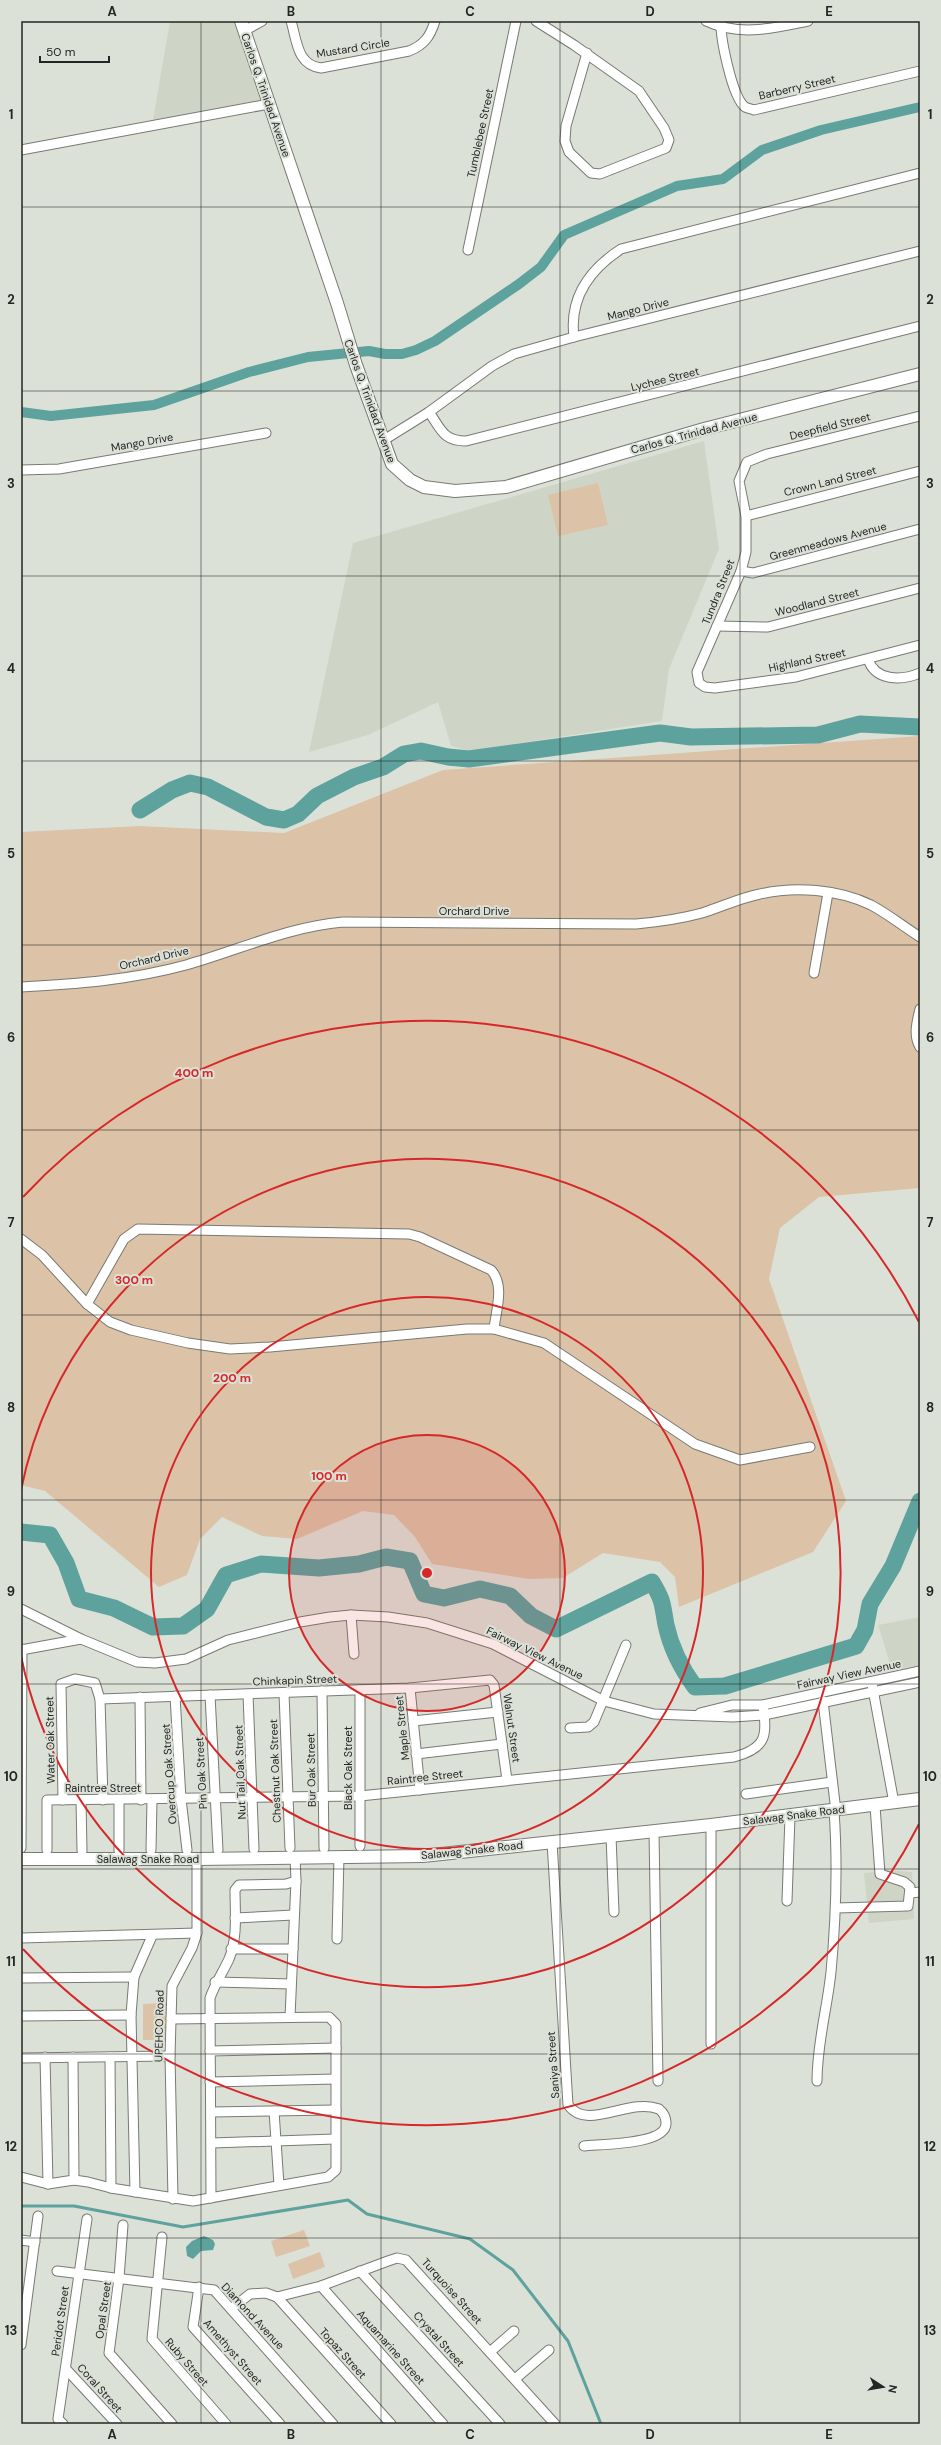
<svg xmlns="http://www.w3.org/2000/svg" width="941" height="2445" viewBox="0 0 941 2445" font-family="'DM Sans',sans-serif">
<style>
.built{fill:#ced5c7}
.green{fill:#dcc2a7}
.water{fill:#5ea29e}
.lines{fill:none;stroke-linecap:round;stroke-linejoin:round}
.stream{stroke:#5ea29e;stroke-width:3}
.canal{stroke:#5ea29e;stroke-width:10}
.river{stroke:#5ea29e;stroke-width:17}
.street-casing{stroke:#777b73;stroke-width:11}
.secondary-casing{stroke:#777b73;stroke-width:14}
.street{stroke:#fff;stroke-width:9}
.secondary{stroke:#fff;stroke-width:12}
.grid{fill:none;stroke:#242623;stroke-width:1;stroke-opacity:0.55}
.ring{fill:none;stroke:#d62828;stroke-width:2}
.labels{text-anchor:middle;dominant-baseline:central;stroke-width:4;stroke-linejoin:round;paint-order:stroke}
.street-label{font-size:11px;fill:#242623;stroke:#dce1d8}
.centre{fill:#d62828;stroke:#dce1d8;stroke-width:2}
.ring-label{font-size:12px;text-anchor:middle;font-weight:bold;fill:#d62828;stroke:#dce1d8;stroke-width:4;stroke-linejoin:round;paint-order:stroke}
.neatline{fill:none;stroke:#242623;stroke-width:1.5}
.grid-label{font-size:13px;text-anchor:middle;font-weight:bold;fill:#242623}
</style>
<rect width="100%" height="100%" fill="#dce1d8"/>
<g class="built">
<path d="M170,21H236L265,101L153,120Z"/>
<path d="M704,441L719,549L669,669L662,721L470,751L451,746L438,702L368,735L309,752L353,543Z"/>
<path d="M920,1617V1665L892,1670L878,1625Z"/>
<path d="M878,1820L886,1870L912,1872L914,1919L869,1923L864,1873L874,1872L872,1821Z"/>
</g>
<g class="green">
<path d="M598,483L608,525L558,536L548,495Z"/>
<path d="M920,736V1188L819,1197L780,1228L769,1279L846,1501L813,1552L679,1607L675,1577L660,1562L603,1553L563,1578L529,1579L432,1564L415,1537L394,1515L363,1511L297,1539L262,1536L222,1517L200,1539L187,1575L159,1587L45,1491L21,1485V832L140,826L284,833L443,770Z"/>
<path d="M168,2003L167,2040H143V2004Z"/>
<path d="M304,2230L310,2246L276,2257L271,2241Z"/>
<path d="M320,2252L325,2267L293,2279L288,2264Z"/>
</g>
<path class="water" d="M204,2236L213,2240L215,2244L213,2250L201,2251L193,2259L187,2256L186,2247L192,2241Z"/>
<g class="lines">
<path class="stream" d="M21,2206H74L183,2227L348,2200L367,2214L470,2239L513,2270L568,2341L601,2424"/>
<path class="canal" d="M21,412L51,416L154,405L249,372L308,357L369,351L385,354H402L416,350L435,341L519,284L541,267L564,235L677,186L723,179L762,150L821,130L920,107"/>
<g class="river">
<path d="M140,810L172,790L190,783L208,787L266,817L284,820L298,814L317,796L354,777L383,767L404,754L421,751L448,757L469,759L660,733L691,737L818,735L860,724L920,727"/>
<path d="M21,1532L50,1535L66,1563L79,1599L114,1608L153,1627L183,1626L207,1609L226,1575L261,1564L319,1568L359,1564L386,1557L410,1561L424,1594L444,1598L480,1589L510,1596L531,1616L556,1629L652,1582C664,1602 662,1604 666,1625C671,1648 681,1668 695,1687L725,1686L856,1646L865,1630L870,1604L893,1566L920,1501"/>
</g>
<g class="street-casing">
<g id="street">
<path d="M291,21C297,41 297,65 321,68L409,51C424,45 430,37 435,21"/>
<path d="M536,21L574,45L639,91L664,128L669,140L666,148L600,174L591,173L569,152L565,141L566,126L587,53"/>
<path d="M706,21C740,37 774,28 808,21"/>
<path d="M721,21C720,37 732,97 745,107C747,108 751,109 754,110L920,71"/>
<path d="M244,31L262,21"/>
<path d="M21,150L269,104"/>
<path d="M468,250L516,21"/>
<path d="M574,337C569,298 589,270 621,249L920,173"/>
<path d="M429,412C441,429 443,441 466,441L920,326"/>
<path d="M920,416L767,454L747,462L739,481L746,516V552L741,571L697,672L699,683L705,687L715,688L796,677L920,645"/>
<path d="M384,440L429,412L492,366L514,354L574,337L920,251"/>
<path d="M21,470L59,469L266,433"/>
<path d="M746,516L920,471"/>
<path d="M741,571L753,573L920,529"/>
<path d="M717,626L768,627L920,588"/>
<path d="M868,659C875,681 901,681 920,673"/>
<path d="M814,973L828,893"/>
<path d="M21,987C77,984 131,980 186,965C239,950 287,927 343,922L636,924C658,922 680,919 702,913C721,907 740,898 760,894C795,886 838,889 871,905C888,914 904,927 920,937"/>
<path d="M920,1009C917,1021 913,1036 920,1047"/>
<path d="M21,1239L42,1255L87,1304L110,1322L131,1330L188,1343L230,1349L270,1347L467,1329H494L544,1343L695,1444L740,1460L810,1447"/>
<path d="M87,1304L124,1239L138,1229L409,1234L420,1237L491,1270C505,1285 496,1310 494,1329"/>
<path d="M21,1609L81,1639L137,1662L155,1663L186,1659L228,1640L300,1622L330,1617L351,1615L388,1617L427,1623L493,1644L604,1701L654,1714L733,1717L764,1715L920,1682"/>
<path d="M351,1615L354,1654"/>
<path d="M21,1650L81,1639"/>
<path d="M872,1684L894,1803"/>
<path d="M410,1688L420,1790"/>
<path d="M322,1691L324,1848"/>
<path d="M284,1693L290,1848"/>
<path d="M248,1694L254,1849"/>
<path d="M210,1695L218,1850"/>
<path d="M175,1696L181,1799L187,1850"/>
<path d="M140,1697L141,1800"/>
<path d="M100,1699L410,1688L490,1680L494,1685L507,1780"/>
<path d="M823,1701L835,1803"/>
<path d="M700,1713L732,1705H763L920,1671"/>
<path d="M413,1721L498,1712"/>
<path d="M570,1728L588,1727L594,1722L626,1645"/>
<path d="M416,1754L502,1744"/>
<path d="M746,1794L832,1782"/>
<path d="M63,1800L61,1684L75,1679L95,1683L100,1699L103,1800"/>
<path d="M81,1800L82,1851"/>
<path d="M711,1825V2044"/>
<path d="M654,1831L658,2081"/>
<path d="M611,1836L614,1912"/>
<path d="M552,1842L568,2105C588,2132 628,2097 659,2109C664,2113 666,2117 666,2123C667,2145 600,2144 584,2146"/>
<path d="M360,1846V1690"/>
<path d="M21,1848L22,1649"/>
<path d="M47,1850V1800L360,1796L734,1757C767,1748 767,1736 763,1705"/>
<path d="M151,1850L152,1800"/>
<path d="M119,1851V1800"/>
<path d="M910,1893L920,1892"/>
<path d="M787,1901L790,1816"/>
<path d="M836,1908L908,1906L910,1887L904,1882L880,1874L875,1806"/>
<path d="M235,1918L294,1915"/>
<path d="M21,1938L197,1933"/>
<path d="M337,1939L339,1856"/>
<path d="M231,1949H293"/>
<path d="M21,1978L134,1977"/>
<path d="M215,1982L291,1984"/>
<path d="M21,2016L131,2015"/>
<path d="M290,2017L296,1881"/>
<path d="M210,2051L336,2048"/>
<path d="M45,2057L48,2184"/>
<path d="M73,2057L74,2180"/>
<path d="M110,2057L111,2188"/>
<path d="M21,2058L170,2056"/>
<path d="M817,2081C817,2043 827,2010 831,1972C836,1918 838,1865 834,1811"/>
<path d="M210,2082L335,2079"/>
<path d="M274,2111L279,2185"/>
<path d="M211,2112L336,2110"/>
<path d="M212,2143L335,2139"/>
<path d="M21,2177L48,2184L74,2180L88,2182L111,2188L193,2201L328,2177L336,2170V2024L329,2017L171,2019"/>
<path d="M135,2192L131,2015L134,1977L152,1936"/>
<path d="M211,2198L210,1998C215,1984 223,1972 229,1959C238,1938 235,1911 235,1890L239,1885L286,1884L296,1881L295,1857"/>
<path d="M173,2199L170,2056L172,1986L192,1948L197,1933V1859"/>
<path d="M123,2225L119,2278L109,2353L172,2424"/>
<path d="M162,2237L152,2339L226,2424"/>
<path d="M21,2240L35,2242"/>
<path d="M57,2271L214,2290L333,2424"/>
<path d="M360,2271L500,2424"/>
<path d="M321,2286L443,2424"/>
<path d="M199,2287L193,2327L280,2424"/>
<path d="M277,2297L391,2424"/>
<path d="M232,2308L250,2294L266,2293L277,2297L321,2286L388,2261L397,2258L406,2260L555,2424"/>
<path d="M21,2345L38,2216"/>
<path d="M490,2352L514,2331"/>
<path d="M66,2369L117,2424"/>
<path d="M515,2379L549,2350"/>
<path d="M63,2424L58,2419L87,2219"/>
</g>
</g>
<g class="secondary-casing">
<g id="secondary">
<path d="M241,21L337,303L356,365L392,464L410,480L424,487L455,491L506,487L704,429L920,374"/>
<path d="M21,1859H197L423,1856L711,1825L920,1799"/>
</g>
</g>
<use href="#street" class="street"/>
<use href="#secondary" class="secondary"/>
</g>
<path class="grid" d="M201,21V2424M381,21V2424M560,21V2424M740,21V2424M21,207H920M21,391H920M21,576H920M21,761H920M21,945H920M21,1130H920M21,1315H920M21,1500H920M21,1684H920M21,1869H920M21,2054H920M21,2238H920"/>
<circle cx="427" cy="1573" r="138" fill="#d62828" fill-opacity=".12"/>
<g class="ring">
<circle cx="427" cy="1573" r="138"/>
<circle cx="427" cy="1573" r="276"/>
<path d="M21 1490A414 414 0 1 1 21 1656"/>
<path d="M919 1824A552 552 0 0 1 23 1949M23 1197A552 552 0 0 1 919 1322"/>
</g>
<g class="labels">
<g class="street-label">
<text transform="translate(353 48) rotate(-9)">Mustard Circle</text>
<text transform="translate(797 87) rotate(-13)">Barberry Street</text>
<text transform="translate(266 95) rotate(71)">Carlos Q. Trinidad Avenue</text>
<text transform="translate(480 133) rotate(-78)">Tumblebee Street</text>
<text transform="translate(638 309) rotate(-14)">Mango Drive</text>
<text transform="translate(665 379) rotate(-14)">Lychee Street</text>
<text transform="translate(370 401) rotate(70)">Carlos Q. Trinidad Avenue</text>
<text transform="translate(830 426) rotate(-14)">Deepfield Street</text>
<text transform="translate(694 433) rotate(-15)">Carlos Q. Trinidad Avenue</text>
<text transform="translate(142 442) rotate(-10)">Mango Drive</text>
<text transform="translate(830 481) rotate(-14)">Crown Land Street</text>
<text transform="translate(828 541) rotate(-15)">Greenmeadows Avenue</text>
<text transform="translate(718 592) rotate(-68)">Tundra Street</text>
<text transform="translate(817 602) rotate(-14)">Woodland Street</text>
<text transform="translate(807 660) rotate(-12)">Highland Street</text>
<text x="474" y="911">Orchard Drive</text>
<text transform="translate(154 958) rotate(-13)">Orchard Drive</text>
<text transform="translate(535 1653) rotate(26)">Fairway View Avenue</text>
<text transform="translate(849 1674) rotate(-12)">Fairway View Avenue</text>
<text transform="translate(295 1680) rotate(-2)">Chinkapin Street</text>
<text transform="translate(402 1728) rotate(-96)">Maple Street</text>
<text transform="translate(512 1728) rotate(82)">Walnut Street</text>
<text transform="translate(50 1740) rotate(-91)">Water Oak Street</text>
<text transform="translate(348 1768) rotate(-90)">Black Oak Street</text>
<text transform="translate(311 1770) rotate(-91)">Bur Oak Street</text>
<text transform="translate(275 1771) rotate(-92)">Chestnut Oak Street</text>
<text transform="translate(240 1772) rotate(-92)">Nut Tail Oak Street</text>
<text transform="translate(201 1773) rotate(-93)">Pin Oak Street</text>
<text transform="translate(169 1774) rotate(-94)">Overcup Oak Street</text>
<text transform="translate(425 1777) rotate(-6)">Raintree Street</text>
<text x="103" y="1788">Raintree Street</text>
<text transform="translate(794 1815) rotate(-7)">Salawag Snake Road</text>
<text transform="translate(472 1850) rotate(-6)">Salawag Snake Road</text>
<text x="148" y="1859">Salawag Snake Road</text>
<text transform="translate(159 2026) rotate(-89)">UPEHCO Road</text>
<text transform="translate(553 2065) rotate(-94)">Saniya Street</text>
<text transform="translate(452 2291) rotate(48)">Turquoise Street</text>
<text transform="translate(103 2310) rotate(-82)">Opal Street</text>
<text transform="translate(253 2316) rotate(47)">Diamond Avenue</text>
<text transform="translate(60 2321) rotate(-82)">Peridot Street</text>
<text transform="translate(439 2339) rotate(48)">Crystal Street</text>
<text transform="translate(391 2347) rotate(48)">Aquamarine Street</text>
<text transform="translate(233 2352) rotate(49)">Amethyst Street</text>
<text transform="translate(343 2353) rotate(48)">Topaz Street</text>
<text transform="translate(187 2362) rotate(49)">Ruby Street</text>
<text transform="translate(100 2388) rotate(48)">Coral Street</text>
</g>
</g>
<circle cx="427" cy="1573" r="6" class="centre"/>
<g class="ring-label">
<text x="194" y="1077">400 m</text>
<text x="134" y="1284">300 m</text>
<text x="232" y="1382">200 m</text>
<text x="329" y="1480">100 m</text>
</g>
<rect width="941" height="2445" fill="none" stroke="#dce1d8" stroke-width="44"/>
<g transform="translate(883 2387) rotate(102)" stroke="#dce1d8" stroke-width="3" paint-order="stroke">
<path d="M0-3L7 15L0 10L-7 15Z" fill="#242623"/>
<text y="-6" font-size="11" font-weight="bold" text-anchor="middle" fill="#242623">N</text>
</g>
<path d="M40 56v6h69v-6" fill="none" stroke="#242623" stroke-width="2"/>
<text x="46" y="56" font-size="12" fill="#242623" stroke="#dce1d8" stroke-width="3" paint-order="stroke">50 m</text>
<rect x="22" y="22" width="897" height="2401" class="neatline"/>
<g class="grid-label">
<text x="112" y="16">A</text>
<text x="291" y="16">B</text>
<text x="470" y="16">C</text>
<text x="650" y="16">D</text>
<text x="829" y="16">E</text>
<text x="11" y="119">1</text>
<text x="930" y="119">1</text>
<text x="11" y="304">2</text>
<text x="930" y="304">2</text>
<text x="11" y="488">3</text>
<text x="930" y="488">3</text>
<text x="11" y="673">4</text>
<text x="930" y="673">4</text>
<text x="11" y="858">5</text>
<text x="930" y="858">5</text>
<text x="11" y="1042">6</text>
<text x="930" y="1042">6</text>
<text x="11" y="1227">7</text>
<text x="930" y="1227">7</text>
<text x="11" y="1412">8</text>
<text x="930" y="1412">8</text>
<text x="11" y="1596">9</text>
<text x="930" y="1596">9</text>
<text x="11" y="1781">10</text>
<text x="930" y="1781">10</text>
<text x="11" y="1966">11</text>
<text x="930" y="1966">11</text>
<text x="11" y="2151">12</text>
<text x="930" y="2151">12</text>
<text x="11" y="2335">13</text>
<text x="930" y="2335">13</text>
<text x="112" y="2439">A</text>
<text x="291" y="2439">B</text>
<text x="470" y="2439">C</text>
<text x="650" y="2439">D</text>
<text x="829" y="2439">E</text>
</g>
</svg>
